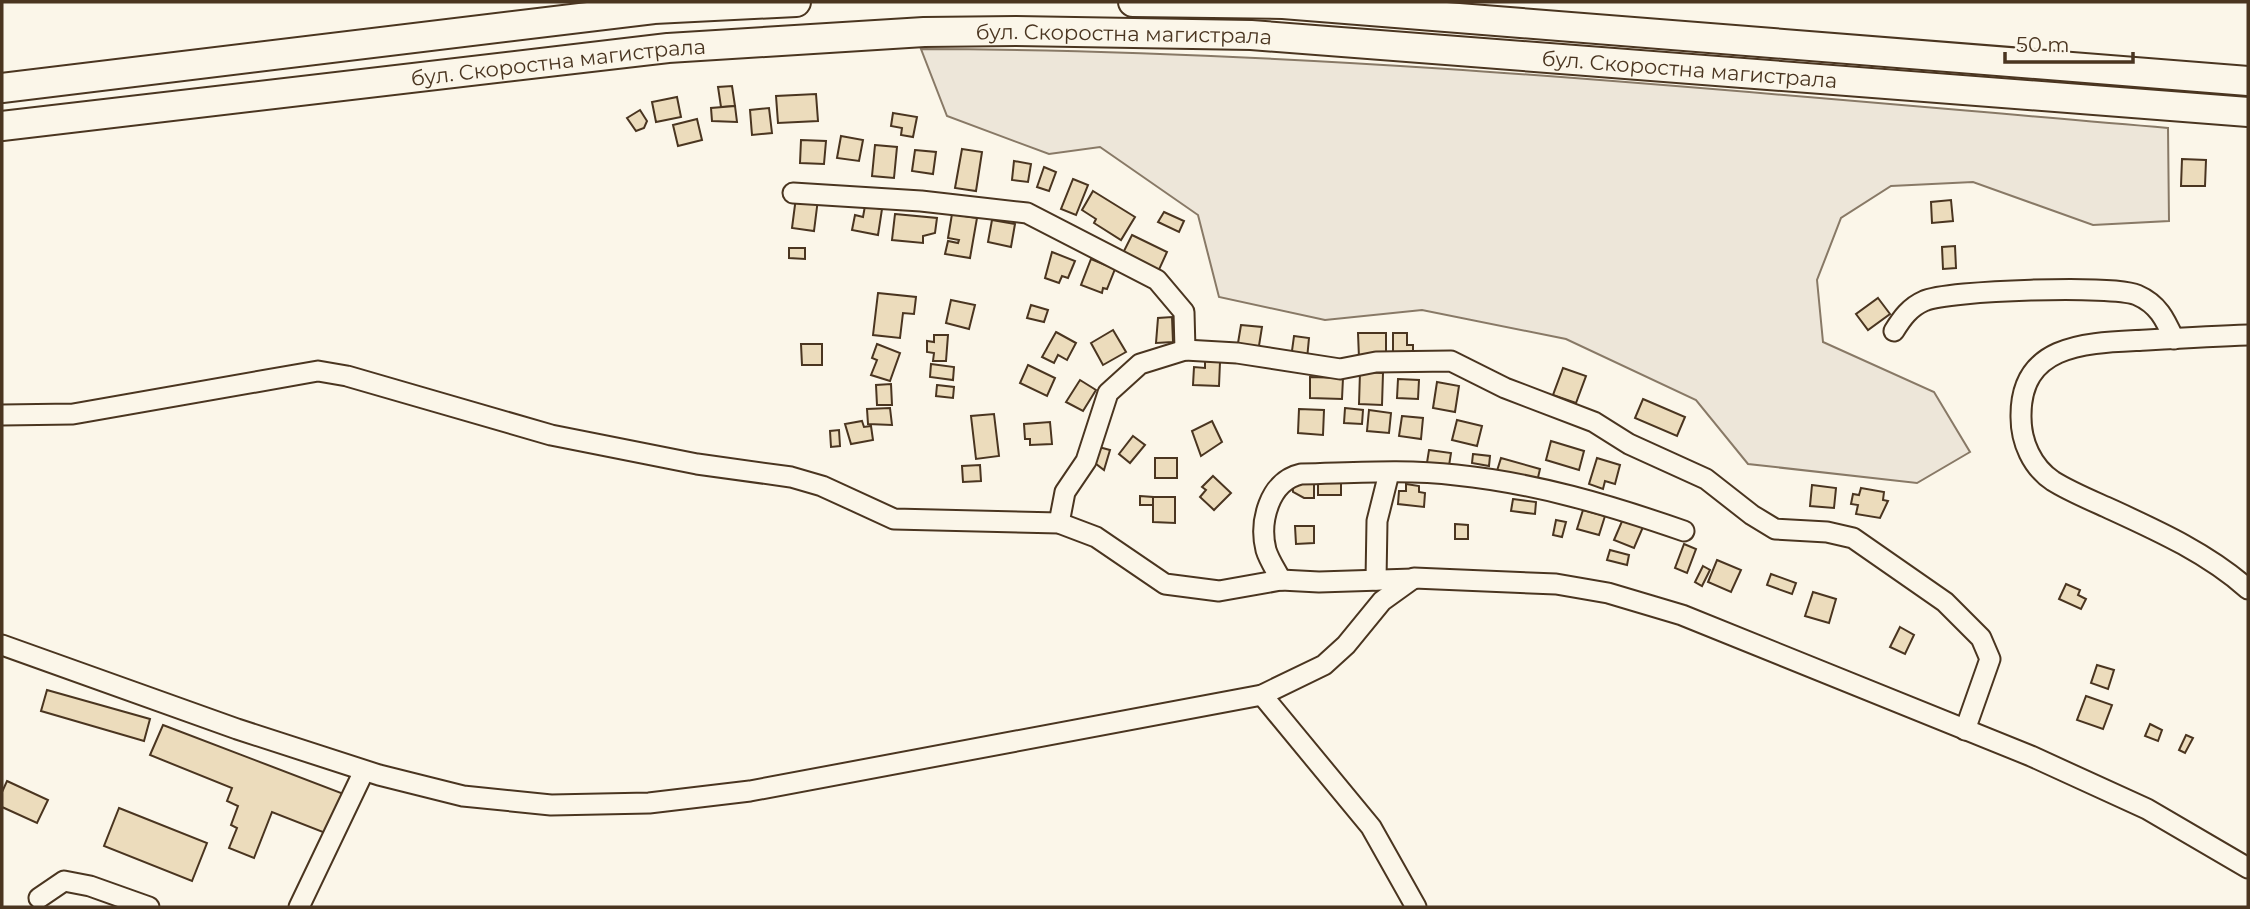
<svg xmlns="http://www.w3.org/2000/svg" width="2250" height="909" viewBox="0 0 2250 909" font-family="Montserrat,sans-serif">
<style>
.green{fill:#ede6d9;stroke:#887966;stroke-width:2}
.building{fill:#ecdcbc;stroke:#4a3520;stroke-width:2}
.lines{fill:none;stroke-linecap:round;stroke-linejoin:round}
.minor-casing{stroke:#4a3520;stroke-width:23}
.highway-casing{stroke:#4a3520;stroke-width:32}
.minor{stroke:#fbf6e9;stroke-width:19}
.highway{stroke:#fbf6e9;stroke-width:28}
.labels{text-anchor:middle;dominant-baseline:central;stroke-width:5;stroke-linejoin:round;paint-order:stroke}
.street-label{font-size:21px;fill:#4a3520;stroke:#fbf6e9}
</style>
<rect width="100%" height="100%" fill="#fbf6e9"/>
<path class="green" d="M921,49C1338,50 1752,93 2168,128L2169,221L2093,225L1973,182L1891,186L1841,218L1817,280L1823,342L1934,392L1970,452L1917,483L1748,464L1696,400L1566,339L1422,310L1325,320L1219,297L1198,215L1100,147L1049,154L947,116Z"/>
<g class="building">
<path d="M732,86L735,106L721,107L718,87Z"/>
<path d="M816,94L818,121L778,123L776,96Z"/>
<path d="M677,97L681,117L656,122L652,102Z"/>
<path d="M735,106L737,122L712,121L711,108Z"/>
<path d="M769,108L772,133L752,135L750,110Z"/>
<path d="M640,110L647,121L644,128L636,131L627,118Z"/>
<path d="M893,113L917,117L913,137L901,135L902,128L891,126Z"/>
<path d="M697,119L702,140L678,146L673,125Z"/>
<path d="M841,136L863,140L859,161L837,158Z"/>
<path d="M801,140L826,141L824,164L800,163Z"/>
<path d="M875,145L897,147L894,178L872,176Z"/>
<path d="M962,149L982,152L976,191L955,188Z"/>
<path d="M915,150L936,152L933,174L912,171Z"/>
<path d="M2182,159L2206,160L2205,186H2181Z"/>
<path d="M1014,161L1031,164L1028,182L1012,180Z"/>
<path d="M1044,167L1056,172L1049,191L1037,187Z"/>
<path d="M1073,179L1088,185L1076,215L1061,209Z"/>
<path d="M1093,191L1135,217L1121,240L1094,223L1096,219L1082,210Z"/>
<path d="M796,197L818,199L814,231L792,228Z"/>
<path d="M1951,200L1953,221L1932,223L1931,202Z"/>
<path d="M865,206L882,209L878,235L852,230L855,215L863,217Z"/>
<path d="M1164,212L1184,221L1179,232L1158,222Z"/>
<path d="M895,214L937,218L935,233L923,236V243L892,240Z"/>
<path d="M952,214L977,218L970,258L945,254L948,241L958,243L959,240L948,238Z"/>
<path d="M992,220L1015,224L1011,247L988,242Z"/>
<path d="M1132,235L1167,252L1157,274L1121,257Z"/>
<path d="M1955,246L1956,268L1943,269L1942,247Z"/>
<path d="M789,248H805V259L789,258Z"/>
<path d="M1052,252L1075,261L1068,278L1062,276L1059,283L1045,278Z"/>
<path d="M1091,259L1115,269L1107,289L1103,288L1102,293L1081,285Z"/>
<path d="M878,293L916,297L914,314L903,313L900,338L873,335Z"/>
<path d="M1878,298L1890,314L1868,330L1856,314Z"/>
<path d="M951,300L975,305L969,329L946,323Z"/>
<path d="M1031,305L1048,310L1044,322L1027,318Z"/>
<path d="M1172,317L1173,342L1156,343L1158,318Z"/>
<path d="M1241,325L1262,327L1258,352L1237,349Z"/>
<path d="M1113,330L1126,352L1103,365L1091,343Z"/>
<path d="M1056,332L1076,343L1067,360L1058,355L1054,363L1042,357Z"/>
<path d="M1358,333H1386V357L1359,358Z"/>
<path d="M1393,333H1407V345H1413V357L1393,358Z"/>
<path d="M934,335H948L946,361H933L934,353L927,352V341L934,342Z"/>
<path d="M1294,336L1309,338L1307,359L1291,358Z"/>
<path d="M801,344H822V365H802Z"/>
<path d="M877,344L900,353L890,381L871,375L877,360L872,358Z"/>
<path d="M1205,361L1220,362L1219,386L1193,385L1194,367L1205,368Z"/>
<path d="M931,364L954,367L953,380L930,377Z"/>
<path d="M1028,365L1055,378L1047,396L1020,383Z"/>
<path d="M1563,368L1586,376L1576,403L1553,395Z"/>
<path d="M1360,372L1383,373L1382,405L1359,404Z"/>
<path d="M1310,377L1343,378L1342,399L1310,398Z"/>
<path d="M1398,379L1419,380L1418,399L1397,398Z"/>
<path d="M1080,380L1096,390L1083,411L1066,402Z"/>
<path d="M1437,382L1459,386L1455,412L1433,408Z"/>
<path d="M891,384L892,405H877L876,385Z"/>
<path d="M937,385L954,387L953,398L936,396Z"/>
<path d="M1643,399L1685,417L1677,436L1635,418Z"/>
<path d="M890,408L892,425L868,424L867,409Z"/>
<path d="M1345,408L1363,410L1362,424L1344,423Z"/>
<path d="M1299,409L1324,410L1323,435L1298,433Z"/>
<path d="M1369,410L1391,413L1389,433L1367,431Z"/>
<path d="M994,414L999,456L976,459L971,416Z"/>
<path d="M1402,416L1423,418L1421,439L1399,436Z"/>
<path d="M1457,420L1482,426L1477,446L1452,440Z"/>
<path d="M862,421L864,427L871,426L873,440L851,444L845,424Z"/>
<path d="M1212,421L1222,442L1201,456L1192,431Z"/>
<path d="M1050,422L1052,444L1030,445V439H1025L1024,424Z"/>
<path d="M839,430L840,446L831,447L830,431Z"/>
<path d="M1133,436L1145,445L1130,463L1119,454Z"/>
<path d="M1551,441L1584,451L1579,470L1546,460Z"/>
<path d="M1095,446L1110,450L1104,470L1091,460Z"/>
<path d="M1429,450L1451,453L1448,472L1426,469Z"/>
<path d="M1473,454L1490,456L1489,466L1472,463Z"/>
<rect x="1155" y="458" width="22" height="20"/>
<path d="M1501,458L1540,469L1536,486L1496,474Z"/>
<path d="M1597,458L1620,465L1615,484L1605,481L1603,489L1589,484Z"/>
<path d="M980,465L981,481L963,482L962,466Z"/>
<rect x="1318" y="475" width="23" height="20"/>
<path d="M1213,476L1231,493L1214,510L1200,497L1206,490L1202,487Z"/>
<path d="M1314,476V498H1304L1293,492L1292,477Z"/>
<path d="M1406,484L1419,486V492L1425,493L1424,507L1398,504L1399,491H1406Z"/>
<path d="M1812,485L1836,488L1834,508L1810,506Z"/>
<path d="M1861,488L1884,492L1883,500L1888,501L1880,518L1856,514L1858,505L1851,504L1853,494L1859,495Z"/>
<path d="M1140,496L1153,497V505H1140Z"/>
<path d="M1153,497H1175V523L1153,522Z"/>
<path d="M1513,499L1536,502L1535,514L1511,511Z"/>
<path d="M1583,510L1605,516L1599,535L1577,529Z"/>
<path d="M1623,519L1643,527L1634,548L1614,540Z"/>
<path d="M1556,520L1566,522L1562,537L1553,535Z"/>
<path d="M1455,524L1468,525V539H1455Z"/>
<path d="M1295,526H1314V543L1296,544Z"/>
<path d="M1684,544L1696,549L1687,573L1675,568Z"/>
<path d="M1610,550L1629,555L1627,565L1607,560Z"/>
<path d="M1717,560L1741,570L1731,592L1708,582Z"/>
<path d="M1703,566L1710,570L1702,586L1695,582Z"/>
<path d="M1771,574L1796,583L1792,594L1767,585Z"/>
<path d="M2066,584L2080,590L2078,595L2086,599L2081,609L2059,599Z"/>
<path d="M1813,592L1836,599L1829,623L1805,616Z"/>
<path d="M1900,627L1914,635L1905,654L1890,647Z"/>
<path d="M2097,665L2114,670L2108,689L2091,683Z"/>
<path d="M47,690L150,719L144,741L41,711Z"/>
<path d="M2086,696L2112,705L2103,729L2077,720Z"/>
<path d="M2150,724L2162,730L2158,741L2145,736Z"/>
<path d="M163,725L349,796L333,836L272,812L254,858L229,848L237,828L231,825L238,806L227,801L232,788L150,755Z"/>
<path d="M2186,735L2193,738L2185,753L2179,750Z"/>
<path d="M7,781L48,800L37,823L2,807V792Z"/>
<path d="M119,808L207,843L192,881L104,846Z"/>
</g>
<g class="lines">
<g class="minor-casing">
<g id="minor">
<path d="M793,193L921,201L1027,213L1157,280L1184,312L1185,350"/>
<path d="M1894,331C1902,318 1910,307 1924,301C1948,290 2114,285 2137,295C2158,304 2165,319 2174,339"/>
<path d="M2248,335C2215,336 2181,338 2147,340C2091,343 2020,341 2021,417C2021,442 2032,467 2053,481C2069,491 2088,499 2106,507C2156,530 2206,552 2248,589"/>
<path d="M2,415L73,414L318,371L347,376L551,435L697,464L791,477L822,486L894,519L1059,523L1096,537L1165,584L1219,591L1281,580L1319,582L1413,579"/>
<path d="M1059,523L1065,492L1086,461L1108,393L1140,364L1185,350L1237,353L1340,369L1376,362L1451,361L1505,388L1594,422L1629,444L1706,479L1752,515L1775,529L1827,532L1853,538L1945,602L1981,638L1990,659L1965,730"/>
<path d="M1281,580C1276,570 1269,560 1266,550C1259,522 1269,481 1301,474C1352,473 1405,469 1456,475C1535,483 1609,505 1684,531"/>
<path d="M1376,580L1377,521L1389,473"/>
<path d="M2,645L237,729L379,775L463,796L551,805L649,803L750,791L1262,695L1324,665L1346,645L1382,601L1414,578L1556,584L1608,593L1682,615L2031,756L2147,809L2248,868"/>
<path d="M1262,695L1371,827L1416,907"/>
<path d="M39,898L64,881L90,886L149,907"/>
<path d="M299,907L364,771"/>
</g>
</g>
<g class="highway-casing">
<g id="highway">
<path d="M1133,2L1283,4L2248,81"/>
<path d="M2,88L654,9L796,2"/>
<path id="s1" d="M2,126L668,48L924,32L1016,31L1251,35L2248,112"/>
</g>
</g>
<use href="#minor" class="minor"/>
<use href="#highway" class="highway"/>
</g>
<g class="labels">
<g class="street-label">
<text stroke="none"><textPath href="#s1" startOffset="1127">бул. Скоростна магистрала</textPath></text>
<text stroke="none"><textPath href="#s1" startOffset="560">бул. Скоростна магистрала</textPath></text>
<text stroke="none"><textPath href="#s1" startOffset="1694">бул. Скоростна магистрала</textPath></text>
</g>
</g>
<rect width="2250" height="909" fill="none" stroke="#4a3520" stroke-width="7"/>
<path d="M2005 52v10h128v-10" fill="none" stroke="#4a3520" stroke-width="3.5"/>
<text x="2016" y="52" font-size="21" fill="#4a3520" stroke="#fbf6e9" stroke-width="5" paint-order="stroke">50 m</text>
</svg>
